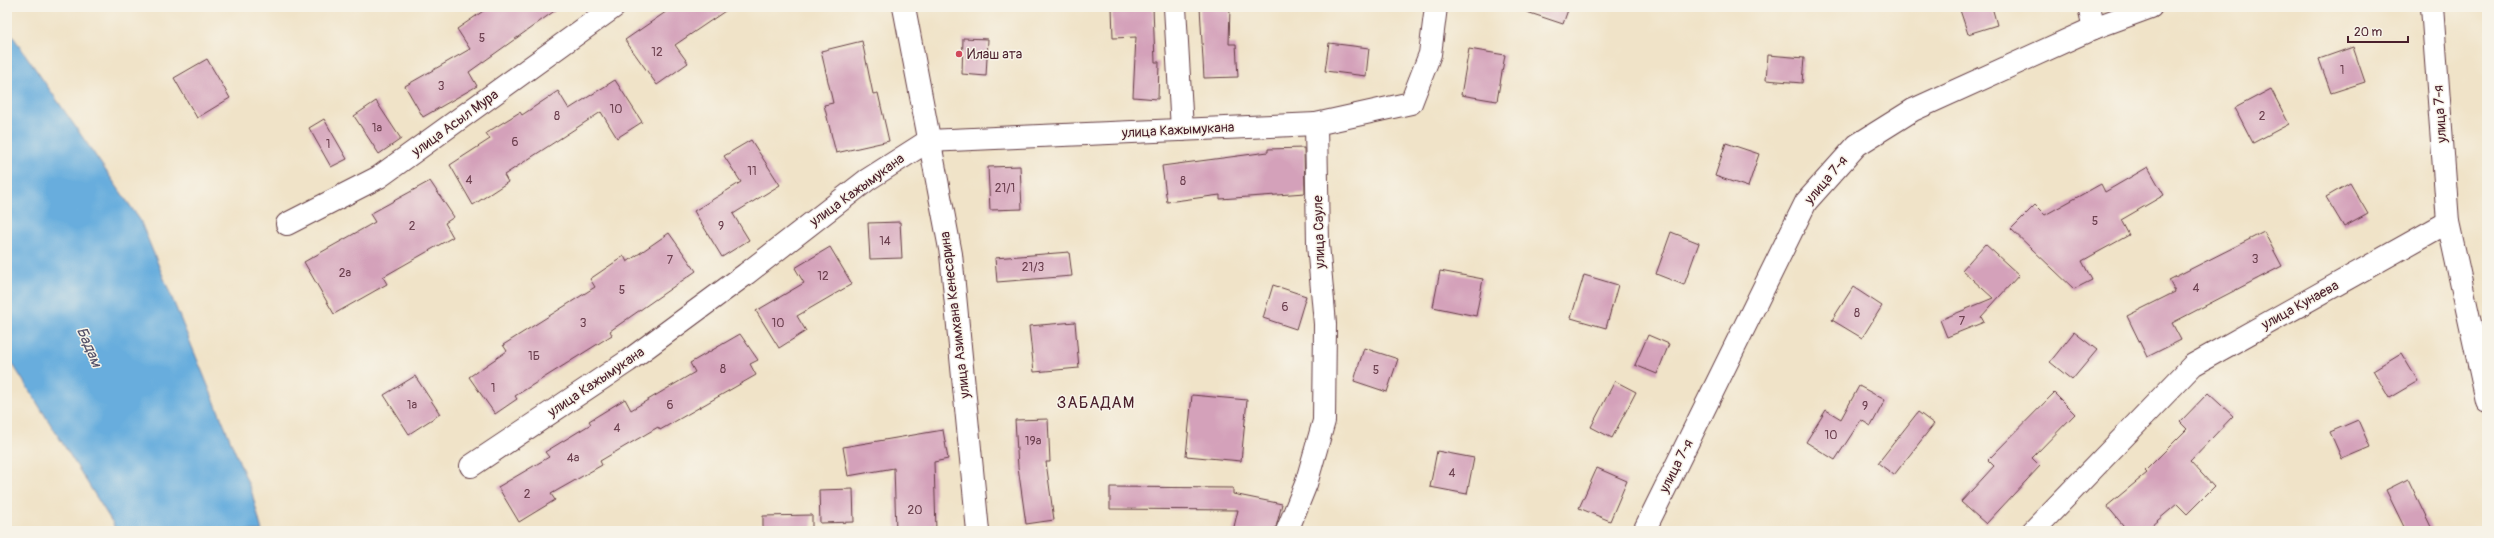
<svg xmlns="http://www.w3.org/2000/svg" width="2494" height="538" viewBox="0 0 2494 538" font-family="Pangolin,sans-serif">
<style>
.water{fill:#67addd;stroke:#586684}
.building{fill:#d4a1ba}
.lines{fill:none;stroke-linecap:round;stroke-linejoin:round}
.minor-casing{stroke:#633c43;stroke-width:24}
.minor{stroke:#fff;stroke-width:22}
.poi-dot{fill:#d1495b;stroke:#f7f3e8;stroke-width:1.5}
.labels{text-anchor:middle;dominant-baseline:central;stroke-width:3;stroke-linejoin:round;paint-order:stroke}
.number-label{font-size:12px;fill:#6c404f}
.poi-label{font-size:14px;fill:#4a1f2b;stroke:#f7f3e8;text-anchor:start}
.street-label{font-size:14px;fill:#4a1f2b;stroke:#f7f3e8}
.water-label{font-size:15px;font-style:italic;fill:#545169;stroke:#f7f3e8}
.quarter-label{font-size:16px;letter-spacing:1px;fill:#4a1f2b;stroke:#f7f3e8}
</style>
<rect width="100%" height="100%" fill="#f7f3e8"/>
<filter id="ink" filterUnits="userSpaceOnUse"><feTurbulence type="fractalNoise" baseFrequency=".025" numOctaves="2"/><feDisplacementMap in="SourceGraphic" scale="8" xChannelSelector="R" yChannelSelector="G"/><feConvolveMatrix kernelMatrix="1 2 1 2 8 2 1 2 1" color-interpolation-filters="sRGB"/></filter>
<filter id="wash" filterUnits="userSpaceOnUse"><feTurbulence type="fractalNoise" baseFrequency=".012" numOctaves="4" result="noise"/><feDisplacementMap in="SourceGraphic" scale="16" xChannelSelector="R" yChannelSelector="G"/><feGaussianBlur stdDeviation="0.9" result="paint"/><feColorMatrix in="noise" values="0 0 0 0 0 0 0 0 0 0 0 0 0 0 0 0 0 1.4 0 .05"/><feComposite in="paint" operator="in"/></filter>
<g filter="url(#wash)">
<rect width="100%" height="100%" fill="#f0e3c8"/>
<path class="water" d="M7,28L140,220L252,493L262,531H114V525L7,355Z"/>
<g id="blocks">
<g class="building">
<path d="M489,7H560L469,72L477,86L423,117L405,86L470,49L457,29Z"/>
<path d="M673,7H731L675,45L688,63L657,85L625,40Z"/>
<path d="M1112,7H1153L1155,62H1159L1158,99L1133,97L1136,37L1113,38Z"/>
<path d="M1200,7H1230L1229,44H1236L1238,77L1204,78Z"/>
<path d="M1522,7H1569L1563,24L1521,10Z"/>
<path d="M1959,7H1992L1997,25L1968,34Z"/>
<path d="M963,38L988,39L986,76L962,74Z"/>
<path d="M862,41L873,94L878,93L889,141L836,153L824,105L833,103L821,51Z"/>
<path d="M1329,43L1369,48L1366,76L1325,71Z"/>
<path d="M2353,47L2365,82L2331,93L2319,59Z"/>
<path d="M1469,49L1505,55L1497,101L1461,95Z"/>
<path d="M1768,55L1804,58L1802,83L1766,80Z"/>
<path d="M207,59L230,98L197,118L174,78Z"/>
<path d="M615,80L642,122L617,138L601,112L504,175L508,182L473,205L450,165L490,139L486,133L520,112L522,115L558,91L569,109Z"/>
<path d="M2271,89L2289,124L2253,143L2235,108Z"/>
<path d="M376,101L401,139L379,154L354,116Z"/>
<path d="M324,119L347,159L331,167L309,128Z"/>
<path d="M751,140L780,185L733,214L749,240L722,257L694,211L741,182L724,156Z"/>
<path d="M1726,143L1759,154L1748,187L1715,176Z"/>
<path d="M1304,148L1305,193L1220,199V195L1167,202L1162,166L1268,152V149Z"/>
<path d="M1020,166L1022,209L990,210L988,167Z"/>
<path d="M2148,167L2164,195L2121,220L2129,235L2082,261L2092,280L2074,289L2011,229L2035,205L2045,215L2101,184L2105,192Z"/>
<path d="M430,181L454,217L445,223L453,237L383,277L387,284L334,314L304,262L375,222L370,214Z"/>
<path d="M2350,183L2368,214L2344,227L2326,197Z"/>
<path d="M900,222L902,258L870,259L868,223Z"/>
<path d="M1671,232L1699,243L1684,285L1656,274Z"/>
<path d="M2264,232L2282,266L2172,323L2181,340L2147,357L2127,316L2175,292L2169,280Z"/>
<path d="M669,233L696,271L610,331L612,335L515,396L517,399L495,414L469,377L507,351L503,345L595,287L590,279L624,256L627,262Z"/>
<path d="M1985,244L2019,275L1981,317L1984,322L1947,337L1940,320L1993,298L1962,270Z"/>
<path d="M830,247L852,284L797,316L806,331L779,348L756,311L804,283L795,268Z"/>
<path d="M1069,252L1072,276L997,282L995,258Z"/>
<path d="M1440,271L1483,279L1476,316L1433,307Z"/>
<path d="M1584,275L1618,285L1606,328L1571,318Z"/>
<path d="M1273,285L1306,296L1296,329L1263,318Z"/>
<path d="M1853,287L1882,306L1862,338L1832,320Z"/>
<path d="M1075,322L1079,368L1034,372L1029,326Z"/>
<path d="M2074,332L2097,350L2072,380L2050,362Z"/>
<path d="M740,334L758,360L750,364L756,375L660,430L658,427L600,461L602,465L551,494L555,500L519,522L498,487L549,457L545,452L591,424L589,421L625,399L631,410L695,372L690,363Z"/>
<path d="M1648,335L1669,344L1657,374L1635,365Z"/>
<path d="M1364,348L1398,359L1387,392L1354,381Z"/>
<path d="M2401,353L2418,381L2389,398L2373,370Z"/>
<path d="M415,376L440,414L409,434L384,395Z"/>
<path d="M1615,381L1636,392L1612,438L1591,427Z"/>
<path d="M1859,386L1885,400L1871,426L1861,420L1835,460L1806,442L1826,410L1841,419Z"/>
<path d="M2054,393L2075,414L2032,458L2040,466L1986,524L1961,502L1994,466L1988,460Z"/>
<path d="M2208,393L2233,416L2190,461L2214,487L2187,514L2177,504L2145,531H2128L2107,506L2147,473L2145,471L2187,429L2180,422Z"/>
<path d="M1192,395L1247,400L1241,461L1186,456Z"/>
<path d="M1918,412L1934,424L1894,475L1878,463Z"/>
<path d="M1048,419L1050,462H1046L1054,520L1026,524L1018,467L1015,420Z"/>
<path d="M2358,420L2370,447L2342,459L2330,432Z"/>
<path d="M943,430L948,459L934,462L936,531H896L894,468L848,476L843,447Z"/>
<path d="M1437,451L1474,458L1467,494L1430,487Z"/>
<path d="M1597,468L1627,481L1610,521L1579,508Z"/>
<path d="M2408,479L2433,531H2406L2386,490Z"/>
<path d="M1110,487L1233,488V494L1282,504L1275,531H1233L1238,510L1110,509Z"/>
<path d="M853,489L854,522L820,523L819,490Z"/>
<path d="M812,515V531H763V516Z"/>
</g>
</g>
</g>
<g filter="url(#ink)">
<use href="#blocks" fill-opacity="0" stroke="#633c43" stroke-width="1"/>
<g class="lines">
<g class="minor-casing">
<g id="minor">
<path d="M904,7L951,254L978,531"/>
<path d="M1175,7L1182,130"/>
<path d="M2089,7L2094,28"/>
<path d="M2432,7L2448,222"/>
<path d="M287,224L379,177L614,7"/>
<path d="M471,466L628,361L746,274L867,180L928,141L1316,124"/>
<path d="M1287,531L1306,484L1324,421L1325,324L1318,244L1316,124L1411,103L1430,54L1436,7"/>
<path d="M1644,531L1806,202L1857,145L1913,110L2094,28L2151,7"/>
<path d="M2033,531L2193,365L2448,222L2487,401"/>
</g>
</g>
<use href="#minor" class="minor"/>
</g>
</g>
<circle class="poi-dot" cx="959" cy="54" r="4"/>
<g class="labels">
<g class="number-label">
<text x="482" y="38">5</text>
<text x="657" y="52">12</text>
<text x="2342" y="70">1</text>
<text x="441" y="86">3</text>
<text x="616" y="109">10</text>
<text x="557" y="116">8</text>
<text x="2262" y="116">2</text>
<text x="377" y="128">1а</text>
<text x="515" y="142">6</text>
<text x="328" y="144">1</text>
<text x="752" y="171">11</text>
<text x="469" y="180">4</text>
<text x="1183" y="181">8</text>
<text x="1005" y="188">21/1</text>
<text x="2095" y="221">5</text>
<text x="412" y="226">2</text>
<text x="721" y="226">9</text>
<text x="885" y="241">14</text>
<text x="2255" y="259">3</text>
<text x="670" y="260">7</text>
<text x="1033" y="267">21/3</text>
<text x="345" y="273">2а</text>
<text x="823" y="276">12</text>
<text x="2196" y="288">4</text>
<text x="622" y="290">5</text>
<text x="1285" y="307">6</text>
<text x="1857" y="313">8</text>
<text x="1962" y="321">7</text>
<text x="583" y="323">3</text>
<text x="778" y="323">10</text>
<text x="534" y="356">1Б</text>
<text x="723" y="369">8</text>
<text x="1376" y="370">5</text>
<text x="493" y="388">1</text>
<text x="412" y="405">1а</text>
<text x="670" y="405">6</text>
<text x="1865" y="406">9</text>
<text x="617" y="428">4</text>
<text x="1831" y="435">10</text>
<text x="1033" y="441">19а</text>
<text x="573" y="458">4а</text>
<text x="1452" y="473">4</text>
<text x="527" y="494">2</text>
<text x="915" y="510">20</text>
</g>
<g class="poi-label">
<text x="967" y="54">Илаш ата</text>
</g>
<g class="street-label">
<text transform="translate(2440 114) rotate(-94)">улица 7-я</text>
<text transform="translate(455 123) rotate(-36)">улица Асыл Мура</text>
<text transform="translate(1178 130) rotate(-3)">улица Кажымукана</text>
<text transform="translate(1826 180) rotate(-50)">улица 7-я</text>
<text transform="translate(857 190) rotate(-36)">улица Кажымукана</text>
<text transform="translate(1319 232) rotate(-92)">улица Сауле</text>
<text transform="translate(2300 305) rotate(-29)">улица Кунаева</text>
<text transform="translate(955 315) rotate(-97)">улица Азимхана Кенесарина</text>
<text transform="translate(596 382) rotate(-34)">улица Кажымукана</text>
<text transform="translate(1676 466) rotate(-63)">улица 7-я</text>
</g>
<g class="water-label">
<text transform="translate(89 347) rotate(66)">Бадам</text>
</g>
<g class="quarter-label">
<text x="1096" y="403">ЗАБАДАМ</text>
</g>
</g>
<rect width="2494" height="538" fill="none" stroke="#f7f3e8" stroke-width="24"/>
<path d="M2348 36v6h60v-6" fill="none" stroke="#4a1f2b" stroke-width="2"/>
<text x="2354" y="36" font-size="12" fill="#4a1f2b" stroke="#f7f3e8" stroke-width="3" paint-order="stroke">20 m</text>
</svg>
